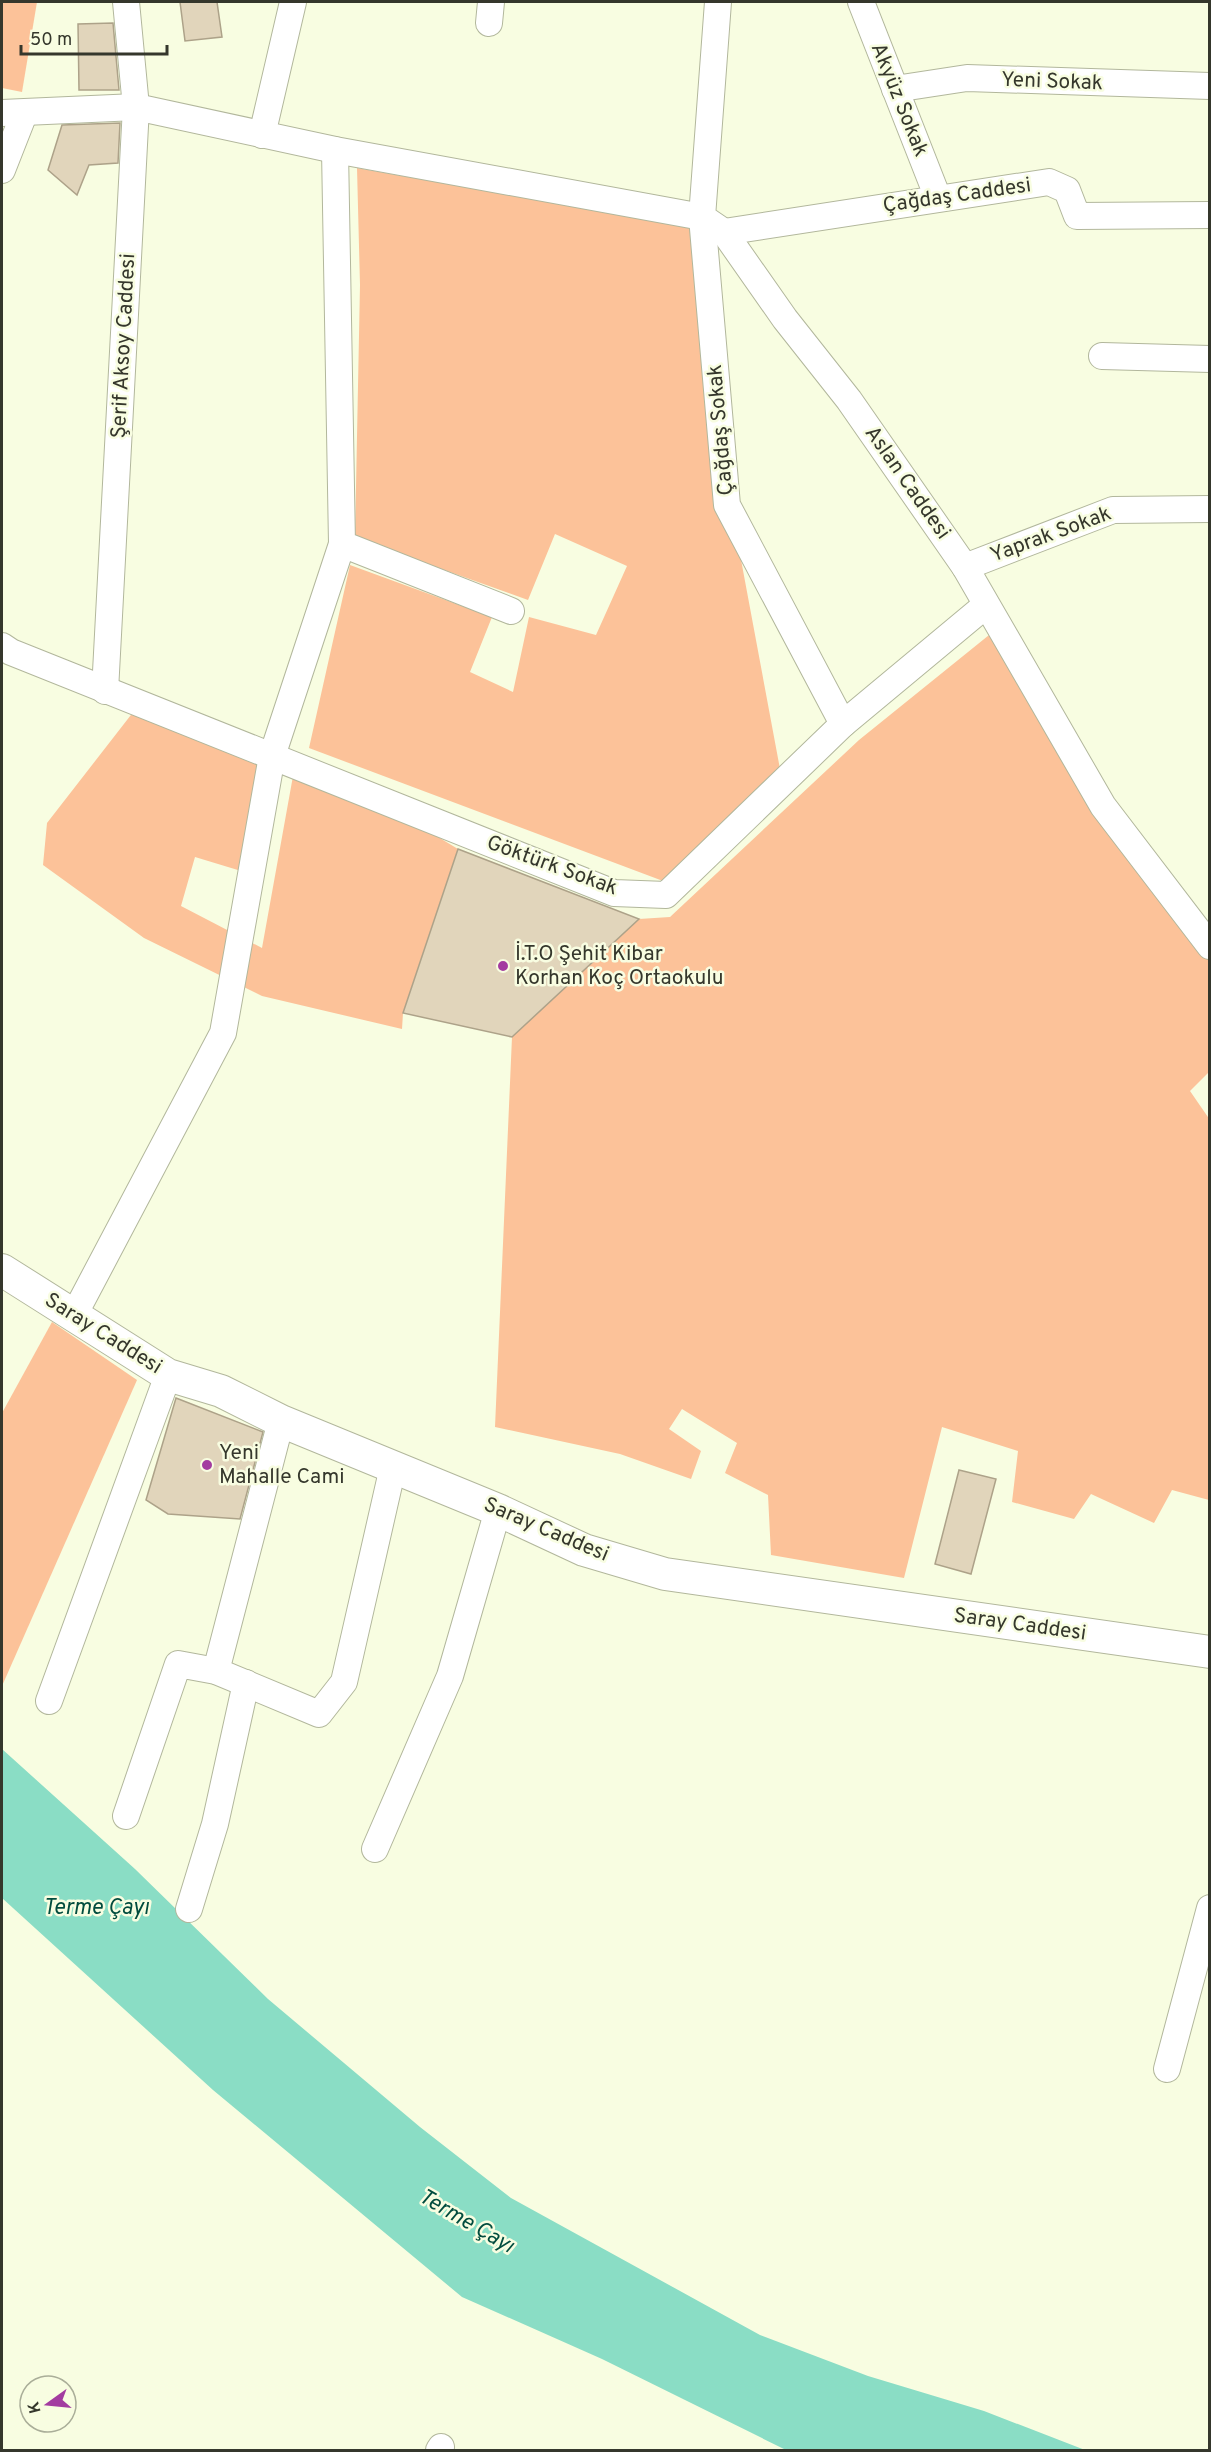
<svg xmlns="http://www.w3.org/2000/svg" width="1211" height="2452" viewBox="0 0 1211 2452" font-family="Overpass,sans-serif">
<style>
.green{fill:#fcc299}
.water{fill:#8addc5}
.building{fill:#e1d5bb;stroke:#ada289;stroke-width:1.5}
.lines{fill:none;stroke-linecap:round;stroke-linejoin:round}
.minor-casing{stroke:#b2b79c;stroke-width:28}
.major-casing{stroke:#b2b79c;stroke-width:34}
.minor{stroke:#fff;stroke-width:26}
.major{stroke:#fff;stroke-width:32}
.poi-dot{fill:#a33ca0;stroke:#f8fde1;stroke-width:2}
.labels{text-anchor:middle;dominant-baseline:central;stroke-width:5;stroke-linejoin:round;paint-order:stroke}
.street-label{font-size:21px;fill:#35372c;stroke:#f8fde1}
.poi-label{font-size:21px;fill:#35372c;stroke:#f8fde1;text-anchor:start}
.water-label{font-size:22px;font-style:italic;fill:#014c3e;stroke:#f8fde1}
</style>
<rect width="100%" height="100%" fill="#f8fde1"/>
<g class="green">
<path d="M2,2H37L22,92L2,88Z"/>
<path d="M357,168L707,230L731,506L780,769L671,884L309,748L350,565L492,617L470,672L513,692L529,617L596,635L627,566L555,534L528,600L355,538L360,285Z"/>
<path d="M999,627L1209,947V1072L1190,1091L1210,1120L1209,1500L1172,1490L1154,1523L1091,1494L1074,1519L1012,1502L1018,1451L942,1427L904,1578L771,1555L768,1495L725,1473L737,1443L682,1409L669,1429L701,1451L691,1479L620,1454L495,1427L512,1037L639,919L670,917L859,740Z"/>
<path d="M134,711L270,770L251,874L195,857L181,906L262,948L293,776L413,822L458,849L403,1013L402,1029L262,996L144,938L43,865L47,823Z"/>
<path d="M52,1322L137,1380L2,1686V1413Z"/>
</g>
<path class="water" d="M2,1749L135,1869L268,1999L420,2127L511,2198L760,2335L868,2376L984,2411L1085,2450H786L602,2359L462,2297L213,2090L2,1898Z"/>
<g class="building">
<path d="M180,2H217L222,37L185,41Z"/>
<path d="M113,23L119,90H79L78,24Z"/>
<path d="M120,123L118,163L89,165L77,195L48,170L62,125Z"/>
<path d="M458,849L639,919L512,1037L403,1013Z"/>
<path d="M176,1398L263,1432L240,1519L168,1514L146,1500Z"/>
<path d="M959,1470L996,1479L971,1574L935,1564Z"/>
</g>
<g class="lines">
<g class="minor-casing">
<g id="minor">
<path d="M718,2L702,217L724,232L785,319L849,400L965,567L1103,806L1210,946"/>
<path d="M861,2L938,198"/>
<path d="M489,23L491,2"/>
<path d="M895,89L967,78L1210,86"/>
<path d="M2,113L136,107L335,150L702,217L727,505L843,724"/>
<path d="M262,135L293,2"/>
<path d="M335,150L342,544L511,611"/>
<path d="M2,170L24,114"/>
<path d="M724,232L1049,182L1067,190L1077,216L1210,215"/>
<path d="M1102,356L1210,359"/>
<path d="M965,567L1113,510L1210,509"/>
<path d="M2,646L11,652L614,893L666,895L843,724L986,605"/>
<path d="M105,691L136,107L126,2"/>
<path d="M73,1317L223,1033L272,756L342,544"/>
<path d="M216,1671L281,1421"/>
<path d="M49,1701L168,1375"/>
<path d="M126,1816L178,1664L216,1671L319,1714L344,1682L393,1467"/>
<path d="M375,1849L450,1676L498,1510"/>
<path d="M189,1909L215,1824L246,1683"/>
<path d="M1167,2069L1210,1908"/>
<path d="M439,2450L441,2447"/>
</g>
</g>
<g class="major-casing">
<path id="major" d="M2,1270L168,1375L221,1391L281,1421L498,1510L584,1550L665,1574L1210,1652"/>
</g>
<use href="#minor" class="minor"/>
<use href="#major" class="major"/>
</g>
<g class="poi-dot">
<circle cx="503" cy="966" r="6"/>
<circle cx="207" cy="1465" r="6"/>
</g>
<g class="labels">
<g class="street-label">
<text transform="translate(1052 82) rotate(2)">Yeni Sokak</text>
<text transform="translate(899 100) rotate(68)">Akyüz Sokak</text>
<text transform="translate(957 196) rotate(-8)">Çağdaş Caddesi</text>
<text transform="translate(124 346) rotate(-87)">Şerif Aksoy Caddesi</text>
<text transform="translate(721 430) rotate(-95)">Çağdaş Sokak</text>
<text transform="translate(907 483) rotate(55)">Aslan Caddesi</text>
<text transform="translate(1051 535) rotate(-20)">Yaprak Sokak</text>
<text transform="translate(552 866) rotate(20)">Göktürk Sokak</text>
<text transform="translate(103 1334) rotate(32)">Saray Caddesi</text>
<text transform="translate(546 1530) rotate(23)">Saray Caddesi</text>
<text transform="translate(1020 1625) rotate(8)">Saray Caddesi</text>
</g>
<g class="poi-label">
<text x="515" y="954">İ.T.O Şehit Kibar<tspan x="515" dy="24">Korhan Koç Ortaokulu</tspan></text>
<text x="219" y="1453">Yeni<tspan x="219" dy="24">Mahalle Cami</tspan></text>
</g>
<g class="water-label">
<text x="96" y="1908">Terme Çayı</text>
<text transform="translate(466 2222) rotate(30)">Terme Çayı</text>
</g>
</g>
<rect width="1211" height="2452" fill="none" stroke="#35372c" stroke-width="6"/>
<g transform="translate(48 2404) rotate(255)"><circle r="28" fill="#f8fde1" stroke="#aaae99" stroke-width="1.5"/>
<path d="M0-4.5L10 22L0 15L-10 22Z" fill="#a33ca0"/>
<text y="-9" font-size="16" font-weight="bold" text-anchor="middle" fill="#35372c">K</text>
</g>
<path d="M21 45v9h146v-9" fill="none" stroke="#35372c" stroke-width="3"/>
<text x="30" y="45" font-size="18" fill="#35372c" stroke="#f8fde1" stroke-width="4.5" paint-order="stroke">50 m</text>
</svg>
